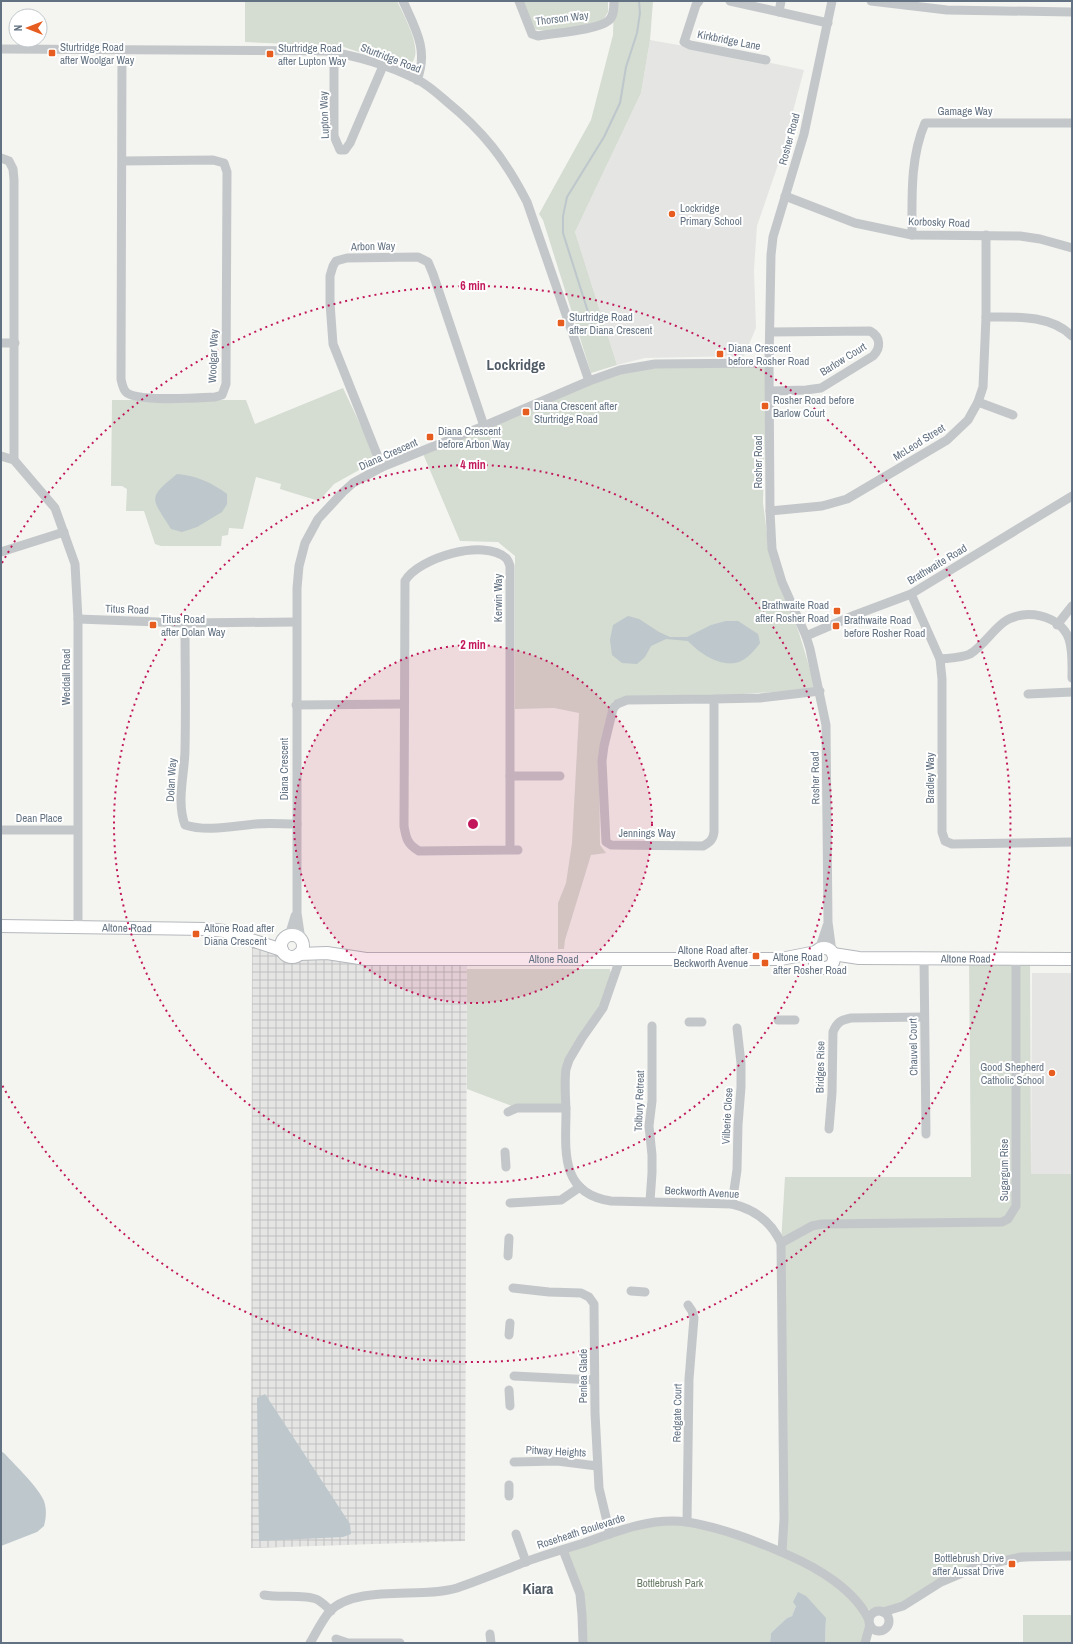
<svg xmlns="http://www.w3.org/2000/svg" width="1073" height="1644" viewBox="0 0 1073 1644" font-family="'Archivo Narrow',sans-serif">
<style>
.built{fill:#e5e6e4}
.industrial{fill:url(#industrial-grid)}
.green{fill:#d5dcd1}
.water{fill:#bdc7cc}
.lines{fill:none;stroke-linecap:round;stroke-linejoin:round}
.stream{stroke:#bdc7cc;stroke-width:2}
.major-casing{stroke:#b4b8bc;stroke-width:14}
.minor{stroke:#c4c7ca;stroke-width:9}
.major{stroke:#fff;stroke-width:12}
.ring{fill:none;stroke:#c2185b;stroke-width:2;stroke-dasharray:2 4}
.poi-dot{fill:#e65d1f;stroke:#fff;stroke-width:1.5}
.labels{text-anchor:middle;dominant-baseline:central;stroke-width:4;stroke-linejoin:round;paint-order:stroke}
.street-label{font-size:11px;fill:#637282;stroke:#fff}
.poi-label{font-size:11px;fill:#637282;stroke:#fff;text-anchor:start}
.park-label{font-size:11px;fill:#657962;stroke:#fff}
.district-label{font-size:15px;font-weight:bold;fill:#515c67;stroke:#fff}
.centre{fill:#c2185b;stroke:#fff;stroke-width:2}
.ring-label{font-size:12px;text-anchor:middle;font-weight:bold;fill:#c2185b;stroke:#fff;stroke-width:4;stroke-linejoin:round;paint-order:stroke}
</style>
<defs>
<pattern id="industrial-grid" width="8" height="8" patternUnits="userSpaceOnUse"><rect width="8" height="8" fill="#e5e6e4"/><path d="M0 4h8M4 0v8" fill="none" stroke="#bdbfbe"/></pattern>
</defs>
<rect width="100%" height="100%" fill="#f4f5f0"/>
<g class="built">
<path d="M650,40L724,53L804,70L781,156L757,226L754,270L756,328L744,356L645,358L617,365L575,232L641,93Z"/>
<path d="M1032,973H1072V1174H1031Z"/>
</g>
<path class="industrial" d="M252,940L293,957L467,959L465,1541L251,1548Z"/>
<g class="green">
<path d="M245,1H397C404,16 431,62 403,67L341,46L245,42Z"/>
<path d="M520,1H608V12L602,22L553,32L532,29Z"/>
<path d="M614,1H653L650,40L641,93L575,232L617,365L591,373L543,220L539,214L591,120L613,35Z"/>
<path d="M767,362L763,503L769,549L799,633L816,689L714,696L624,697L613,701L599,752L600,845L606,853L591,855L565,940L564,949H558V903L566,883L572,843L579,713L554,708L515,709V556L498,542L460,541L421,449L620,370Z"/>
<path d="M343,388L377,460L334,484L319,501L280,489L281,484L256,477L243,529L229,528L228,535L222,536L221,546H161L155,544L144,511H126L127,489L122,486H111L112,400H246L255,424Z"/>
<path d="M969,959H1030L1031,1174H1072V1556L976,1567L903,1606L876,1612L864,1608L871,1625L865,1643H825L826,1618L796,1606L792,1616L787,1618L771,1633L770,1643H583L582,1615L563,1550L630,1527L687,1522L782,1552L781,1243L785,1177H971Z"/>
<path d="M467,969H610L612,980L603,1008L569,1060L566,1108H517L467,1089Z"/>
<rect x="1023" y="1615" width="49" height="28"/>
</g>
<g class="water">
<path d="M177,474C194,475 213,483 227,494V504L222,512L197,527L182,532L171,529C152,498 146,499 177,474Z"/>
<path d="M628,616L639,619L659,632L670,637H687L711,625L726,621H738L758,634L760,643C755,650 747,659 739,662C721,668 699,653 688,641L666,639L651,646L645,657L637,664L622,663L612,655L610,640L613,625Z"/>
<path d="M265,1394L350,1524L351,1534L343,1537L259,1541L257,1398Z"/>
<path d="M1,1451L5,1454C15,1465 39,1488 44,1501C47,1510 46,1518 44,1526L37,1532L1,1546Z"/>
<path d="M798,1592L806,1596L826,1618L825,1643H770L771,1633L787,1618L792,1616L796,1606L793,1602Z"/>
</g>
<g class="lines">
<path class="stream" d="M595,334L563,233V216L567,197L604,137L620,103L626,67L637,33L640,13L639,1"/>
<g class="major-casing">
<g id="major">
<path id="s1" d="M1,926L207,929L224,931L282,950"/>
<circle cx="292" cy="946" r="11"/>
<circle cx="824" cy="958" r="10"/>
<path id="s2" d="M299,954L327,953L366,959H781L816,952"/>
<path id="s3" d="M833,954L859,958L1072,959"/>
</g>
</g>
<g class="minor">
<path d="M403,1C415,28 429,50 417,80"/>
<path d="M519,1L532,34L538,36C553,33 598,30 608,21C614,17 614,8 614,1"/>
<path d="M699,1L696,5L684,42L690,45L766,60"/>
<path d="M730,1L828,23"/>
<path d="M871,1L947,10L1072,12"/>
<path d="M779,12L781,1"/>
<path d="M1,49L326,51C357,56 388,65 416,79C427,84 437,93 446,101C483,131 505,159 527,202L589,381"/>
<path d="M334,52V136L340,150H345L350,143L383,66"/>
<path d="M1,158L9,161L13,169L14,180V460"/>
<path d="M122,161L213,160L224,163L227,172L226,384L222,395L215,397C196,398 142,402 127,393C123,390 122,384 121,379L122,50"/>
<path d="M785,196L855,223L912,235L1020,236L1040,239L1072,248"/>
<path d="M912,235C912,197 910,158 925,123H1072"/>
<path d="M986,317C1014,317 1050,314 1072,336"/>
<path d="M1,343H15"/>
<path d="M770,391L806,390L821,388L873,356C881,348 881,337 870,331L770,332"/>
<path d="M978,402L1013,415"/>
<path d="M1,456L14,460L55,508L75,564L78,619V927"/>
<path d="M382,467L333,344L330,303V276L333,266L336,261L347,258L418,257L428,262L433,274L484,426"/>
<path d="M770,511L822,506L847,499L947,440L968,420L978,402L983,387L986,317V235"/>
<path d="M1,552L64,532"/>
<path d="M911,594L940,659L942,679V832L945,841L952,844L1072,842"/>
<path d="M78,619L185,623L296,622"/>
<path d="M185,623C185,665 186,707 185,749C185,773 176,801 185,825C207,832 233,826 256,824C269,823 283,824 297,824"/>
<path d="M1057,625L1072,606"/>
<path d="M806,636L855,615L911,594L1072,496"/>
<path d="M940,659C949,658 962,658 970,654C982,647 992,631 1004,622C1023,608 1060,614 1069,639C1073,651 1072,666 1072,678"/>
<path d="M1028,694L1072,692"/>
<path d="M714,699L627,700L617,704L613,709L604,746L602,761L606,842L611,845L703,846C710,842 713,840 714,832V699L760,698L820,691"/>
<path d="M296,705L404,704"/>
<path d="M510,776H560"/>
<path d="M1,830H77"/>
<path d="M510,850V566C509,563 508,560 506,558C484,538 418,558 405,581L404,826C406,838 407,844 419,851L510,850H518"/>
<path d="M289,936L295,916"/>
<path d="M301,940L297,913V588L299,566L305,543L318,519L343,492L353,483L382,467L484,426L589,381L620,370L655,364L769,363"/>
<path d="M819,950L827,926"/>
<path d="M832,952L828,922L826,725L810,649L806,636L782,582L772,549L770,511L769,363L771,255L773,237L804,134L832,1"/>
<path d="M924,958L926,1134"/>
<path d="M620,959L603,1008L582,1038L569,1060L566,1069C564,1084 566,1100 566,1115C565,1155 562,1194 611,1201L732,1204C754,1209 771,1221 781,1243L784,1519L782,1552"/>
<path d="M778,1020H795"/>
<path d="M689,1022H702"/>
<path d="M508,1112L517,1108H566"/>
<path d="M829,1129L832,1093L833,1032C837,1022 841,1020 851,1018L924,1017"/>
<path d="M505,1152L506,1167"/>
<path d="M650,1201L652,1173V1155L649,1126L652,1101V1026"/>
<path d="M510,1203L561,1200L580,1187"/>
<path d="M732,1204L737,1170L738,1125L741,1087V1063L737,1028"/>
<path d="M781,1243L812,1226L822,1224L1002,1222L1008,1219L1016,1206V966L1014,960"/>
<path d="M508,1256L509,1238"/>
<path d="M513,1288L549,1292L581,1293L589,1297L594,1304L595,1413L599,1488L610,1534"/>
<path d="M631,1291L645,1292"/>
<path d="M509,1335L510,1323"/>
<path d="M514,1376L594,1380"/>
<path d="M509,1390L510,1406"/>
<path d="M514,1462L557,1461L597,1466"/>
<path d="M509,1496V1485"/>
<path d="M687,1522L689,1379L694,1318L692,1311L688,1305"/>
<path d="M516,1534L526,1562"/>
<path d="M563,1550L580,1594L582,1615L583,1643"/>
<path d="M264,1595C279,1598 308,1594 318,1600C323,1603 327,1607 331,1611"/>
<circle cx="879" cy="1621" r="10"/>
<path d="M883,1612L903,1606L941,1582L976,1567L1021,1557L1072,1556"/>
<path d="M490,1634L491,1643"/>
<path d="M336,1639L348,1643H400"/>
<path d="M310,1643C316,1633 322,1620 330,1611C357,1584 422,1599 457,1588C480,1580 502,1571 525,1562C544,1555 564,1549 584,1543C617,1531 652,1517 687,1522C719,1527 759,1542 788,1555C818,1568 855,1590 869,1620"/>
<path d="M865,1643L870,1625"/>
</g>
<use href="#major" class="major"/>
</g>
<circle cx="473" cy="824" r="179" fill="#c2185b" fill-opacity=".12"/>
<g class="ring">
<circle cx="473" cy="824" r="179"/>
<circle cx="473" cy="824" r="359"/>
<path d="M2 563A538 538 0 1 1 2 1085"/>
</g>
<g class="poi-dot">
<rect x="48" y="49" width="8" height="8" rx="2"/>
<rect x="266" y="50" width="8" height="8" rx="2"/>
<circle cx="672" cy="214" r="4"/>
<rect x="557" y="319" width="8" height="8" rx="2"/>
<rect x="716" y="350" width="8" height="8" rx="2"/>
<rect x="761" y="402" width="8" height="8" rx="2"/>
<rect x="522" y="408" width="8" height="8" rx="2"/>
<rect x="426" y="433" width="8" height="8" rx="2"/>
<rect x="833" y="607" width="8" height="8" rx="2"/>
<rect x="149" y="621" width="8" height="8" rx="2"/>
<rect x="832" y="622" width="8" height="8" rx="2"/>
<rect x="192" y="930" width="8" height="8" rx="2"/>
<rect x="752" y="952" width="8" height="8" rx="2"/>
<rect x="761" y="959" width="8" height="8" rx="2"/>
<circle cx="1052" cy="1073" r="4"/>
<rect x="1008" y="1560" width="8" height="8" rx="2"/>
</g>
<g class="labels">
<g class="street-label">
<text transform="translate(562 18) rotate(-7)">Thorson Way</text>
<text transform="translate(729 40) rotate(11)">Kirkbridge Lane</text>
<text transform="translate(391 58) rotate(21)">Sturtridge Road</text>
<text x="965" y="111">Gamage Way</text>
<text transform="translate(324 115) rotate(-92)">Lupton Way</text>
<text transform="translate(789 139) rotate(-75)">Rosher Road</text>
<text transform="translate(939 222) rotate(2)">Korbosky Road</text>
<text transform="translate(373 246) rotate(-1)">Arbon Way</text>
<text transform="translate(213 356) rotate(-88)">Woolgar Way</text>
<text transform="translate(843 359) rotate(-32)">Barlow Court</text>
<text transform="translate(919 442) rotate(-32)">McLeod Street</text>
<text transform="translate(388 454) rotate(-24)">Diana Crescent</text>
<text transform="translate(758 462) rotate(-90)">Rosher Road</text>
<text transform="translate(937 564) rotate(-31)">Brathwaite Road</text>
<text transform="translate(498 598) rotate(-90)">Kerwin Way</text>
<text transform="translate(127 609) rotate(2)">Titus Road</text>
<text transform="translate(66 677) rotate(-90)">Weddall Road</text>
<text transform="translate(284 769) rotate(-90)">Diana Crescent</text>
<text transform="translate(815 778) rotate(-91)">Rosher Road</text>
<text transform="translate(930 778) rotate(-90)">Bradley Way</text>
<text transform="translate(171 780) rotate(-87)">Dolan Way</text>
<text x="39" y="818">Dean Place</text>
<text x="647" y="833">Jennings Way</text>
<text stroke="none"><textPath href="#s1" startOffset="126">Altone Road</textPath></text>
<text stroke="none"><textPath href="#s2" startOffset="255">Altone Road</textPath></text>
<text stroke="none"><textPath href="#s3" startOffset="133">Altone Road</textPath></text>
<text transform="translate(913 1047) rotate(-91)">Chauvel Court</text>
<text transform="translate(820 1067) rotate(-89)">Bridges Rise</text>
<text transform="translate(639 1101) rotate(-88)">Tolbury Retreat</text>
<text transform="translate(727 1116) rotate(-87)">Vilberie Close</text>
<text transform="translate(1004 1170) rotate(-90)">Sugargum Rise</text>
<text transform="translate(702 1192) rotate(3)">Beckworth Avenue</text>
<text transform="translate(583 1376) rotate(-90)">Penlea Glade</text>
<text transform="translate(677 1413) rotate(-89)">Redgate Court</text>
<text transform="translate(556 1451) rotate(3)">Pitway Heights</text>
<text transform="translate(581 1531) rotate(-18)">Roseheath Boulevarde</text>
</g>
<g class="poi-label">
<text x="60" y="47">Sturtridge Road<tspan x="60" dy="13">after Woolgar Way</tspan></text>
<text x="278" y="48">Sturtridge Road<tspan x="278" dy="13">after Lupton Way</tspan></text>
<text x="680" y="208">Lockridge<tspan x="680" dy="13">Primary School</tspan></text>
<text x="569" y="317">Sturtridge Road<tspan x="569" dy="13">after Diana Crescent</tspan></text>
<text x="728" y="348">Diana Crescent<tspan x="728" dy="13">before Rosher Road</tspan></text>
<text x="773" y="400">Rosher Road before<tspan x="773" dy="13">Barlow Court</tspan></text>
<text x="534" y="406">Diana Crescent after<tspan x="534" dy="13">Sturtridge Road</tspan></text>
<text x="438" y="431">Diana Crescent<tspan x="438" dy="13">before Arbon Way</tspan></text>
<text x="829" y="605" text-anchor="end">Brathwaite Road<tspan x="829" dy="13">after Rosher Road</tspan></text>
<text x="161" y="619">Titus Road<tspan x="161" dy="13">after Dolan Way</tspan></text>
<text x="844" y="620">Brathwaite Road<tspan x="844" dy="13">before Rosher Road</tspan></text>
<text x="204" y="928">Altone Road after<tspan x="204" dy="13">Diana Crescent</tspan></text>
<text x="748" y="950" text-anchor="end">Altone Road after<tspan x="748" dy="13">Beckworth Avenue</tspan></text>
<text x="773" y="957">Altone Road<tspan x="773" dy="13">after Rosher Road</tspan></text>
<text x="1044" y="1067" text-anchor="end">Good Shepherd<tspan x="1044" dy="13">Catholic School</tspan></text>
<text x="1004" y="1558" text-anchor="end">Bottlebrush Drive<tspan x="1004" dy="13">after Aussat Drive</tspan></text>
</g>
<g class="park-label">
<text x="670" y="1583">Bottlebrush Park</text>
</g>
<g class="district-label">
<text x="516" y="364">Lockridge</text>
<text x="538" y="1588">Kiara</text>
</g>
</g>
<circle cx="473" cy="824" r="6" class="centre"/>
<g class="ring-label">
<text x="473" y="290">6 min</text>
<text x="473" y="469">4 min</text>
<text x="473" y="649">2 min</text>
</g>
<rect width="1073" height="1644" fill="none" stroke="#637282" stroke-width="4"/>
<g transform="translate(28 28) rotate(270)"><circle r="19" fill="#ffffff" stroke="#c1c7cd"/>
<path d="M0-3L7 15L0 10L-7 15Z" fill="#e65d1f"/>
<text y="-6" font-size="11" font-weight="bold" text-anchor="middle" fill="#637282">N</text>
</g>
</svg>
